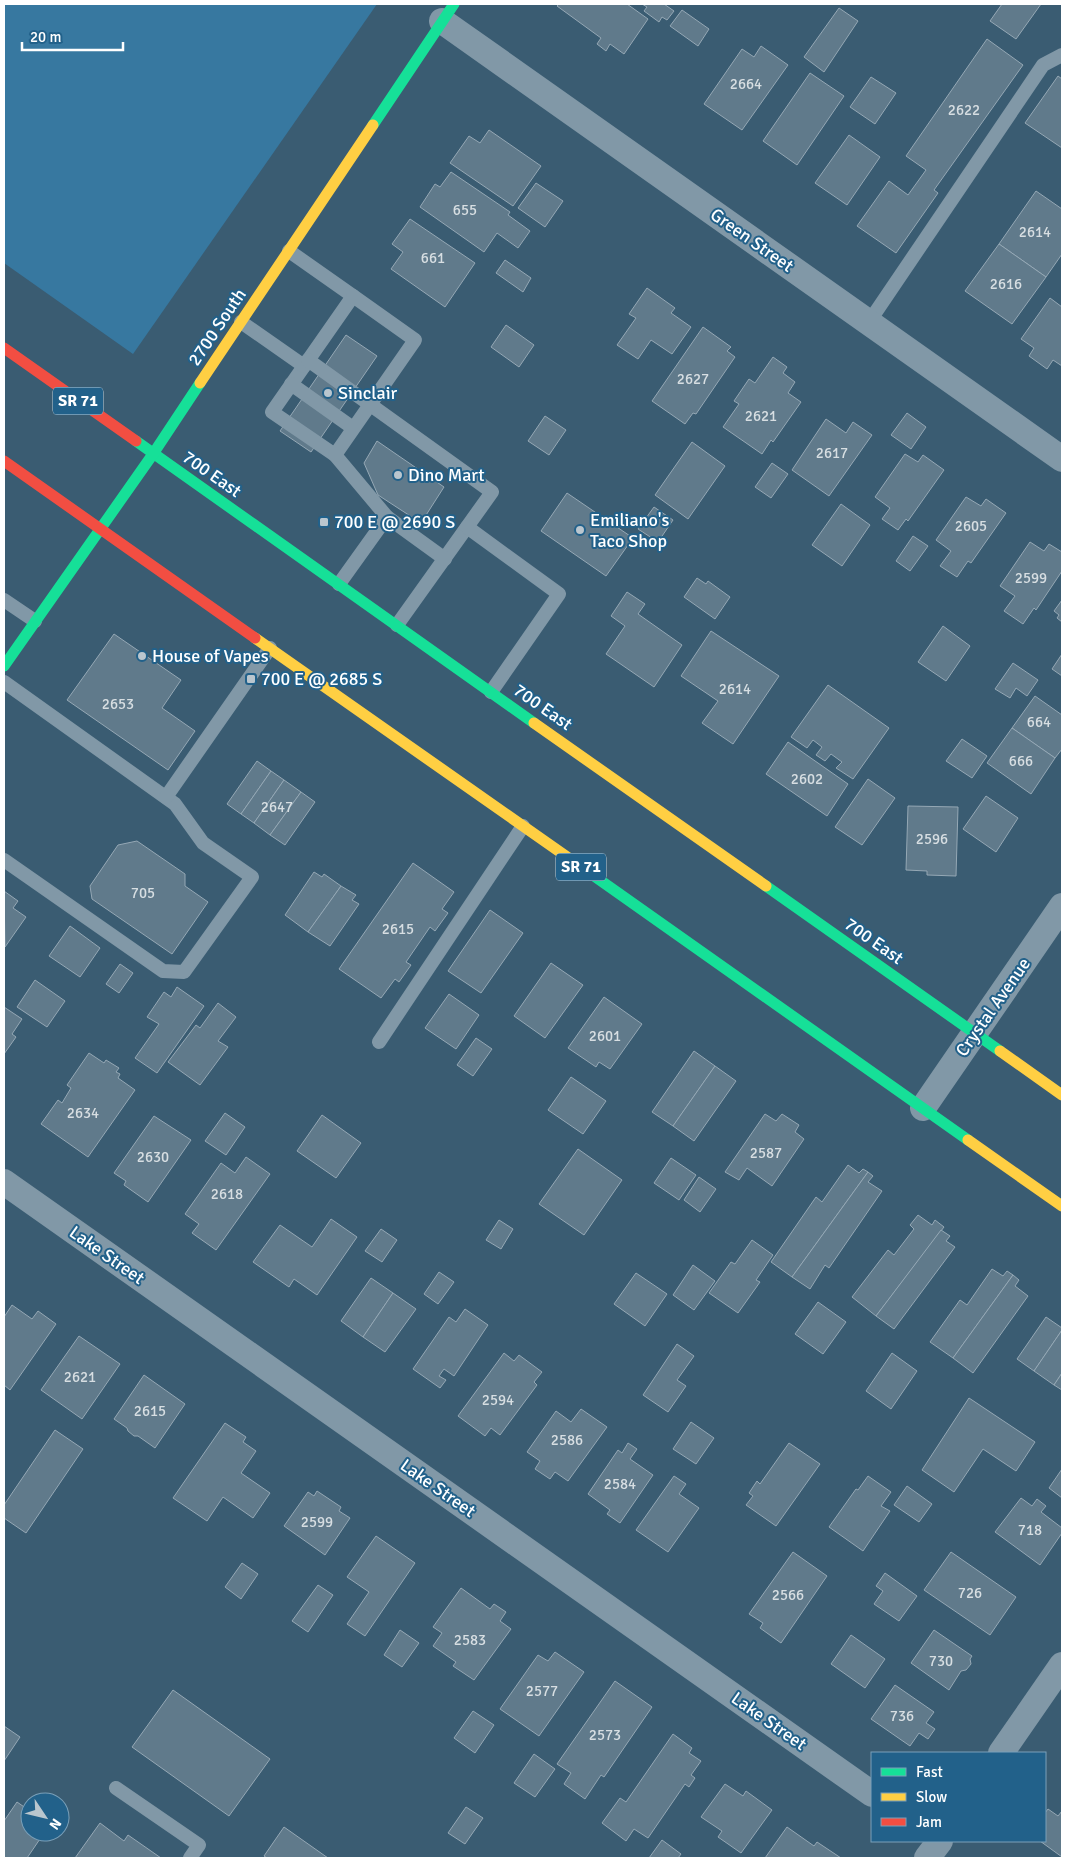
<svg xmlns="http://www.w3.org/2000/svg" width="1066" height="1862" viewBox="0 0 1066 1862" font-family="Signika,sans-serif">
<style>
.green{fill:#3778a0}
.building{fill:#607a8b;stroke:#95a8b5}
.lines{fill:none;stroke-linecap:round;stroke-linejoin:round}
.lane{stroke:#8198a7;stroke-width:14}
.street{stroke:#8198a7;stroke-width:26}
.fast{stroke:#16e098;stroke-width:11}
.slow{stroke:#ffcf43;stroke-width:11}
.jam{stroke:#f24e42;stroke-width:11}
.poi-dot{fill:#bac6ce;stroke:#22618a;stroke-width:2}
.labels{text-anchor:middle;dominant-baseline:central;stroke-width:4;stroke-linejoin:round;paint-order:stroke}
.number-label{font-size:15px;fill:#d7dee2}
.shield{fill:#22618a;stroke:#bdd0dc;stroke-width:1}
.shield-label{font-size:16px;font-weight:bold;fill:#fff}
.street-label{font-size:18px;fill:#fff;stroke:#22618a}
.poi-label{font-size:18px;fill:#fff;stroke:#22618a;text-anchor:start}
</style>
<rect width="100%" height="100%" fill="#3a5c72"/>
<path class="green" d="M4,4H377L133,354L4,263Z"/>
<g class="building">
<path d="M559,4H627L648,19L624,54L610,44L606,51L597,44L601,38L557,6Z"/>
<path d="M642,4H664L674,11L667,20L662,17L659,22L644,11L647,7Z"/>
<path d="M1002,4H1041L1016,39L990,21Z"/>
<path d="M839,8L858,21L824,72L804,57Z"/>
<path d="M682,10L709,29L698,46L670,26Z"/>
<path d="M987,39L1023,65L934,190L938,193L896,253L857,226L889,181L908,195L926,170L906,156Z"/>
<path d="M761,46L788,65L742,130L704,104L742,49L754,57Z"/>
<path d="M810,73L844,96L797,165L763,141Z"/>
<path d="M1058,76L1062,79V148L1025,123Z"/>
<path d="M871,77L896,93L875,124L850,107Z"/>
<path d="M489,130L541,166L513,206L450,163L469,136L480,143Z"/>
<path d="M849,135L880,157L847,205L815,183Z"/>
<path d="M451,172L510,212L508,215L530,231L518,248L497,233L484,252L420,207L435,184L440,187Z"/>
<path d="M536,183L563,201L545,227L518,208Z"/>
<path d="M1036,191L1062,209V254L1046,277L999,244Z"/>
<path d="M410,219L475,263L445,307L391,269L403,252L392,244Z"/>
<path d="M999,244L1046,277L1012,324L965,291Z"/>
<path d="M505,260L531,278L523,292L496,273Z"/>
<path d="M647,288L675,308L671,313L691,327L672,354L651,340L638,359L617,345L636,318L629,314Z"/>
<path d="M1050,298L1062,307V366L1053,360L1047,369L1029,356L1034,348L1021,339Z"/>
<path d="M506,325L534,345L519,367L491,347Z"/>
<path d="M703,327L731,347L727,351L735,357L696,414L693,413L685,424L652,401Z"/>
<path d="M346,335L377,356L311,452L280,431Z"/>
<path d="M773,357L787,367L783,373L795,382L788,393L801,402L773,442L771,440L762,454L723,427L739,404L734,401L749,379L755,383Z"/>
<path d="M907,413L926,427L911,449L891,435Z"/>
<path d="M545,416L566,430L549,455L528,441Z"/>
<path d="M826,419L846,433L853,422L872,435L829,496L792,470Z"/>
<path d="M377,441L444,487L421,523L378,495L364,463Z"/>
<path d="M692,442L725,466L688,519L655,495Z"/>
<path d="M905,454L918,462L923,455L944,470L908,521L906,519L898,530L882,519L890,508L875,497Z"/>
<path d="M772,463L788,474L771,498L755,487Z"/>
<path d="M567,493L633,538L606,576L541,531Z"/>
<path d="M966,497L981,506L986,499L1006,513L971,563L968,561L957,577L940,566L951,551L936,540Z"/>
<path d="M841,504L870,525L842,566L812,545Z"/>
<path d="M654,507L673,520L658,542L638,529Z"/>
<path d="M913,536L928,546L910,571L896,561Z"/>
<path d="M1030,542L1044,551L1049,544L1062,552V571L1036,610L1034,608L1023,624L1004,611L1015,596L1000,586Z"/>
<path d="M697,578L706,584L708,581L730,597L715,619L684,597Z"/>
<path d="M627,592L645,604L638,614L682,645L654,687L606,654L625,626L611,616Z"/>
<path d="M1062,600V622L1057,618L1059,615L1054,611Z"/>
<path d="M943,626L970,646L946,681L918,662Z"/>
<path d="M711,631L779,676L733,744L702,723L718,701L681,676Z"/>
<path d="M114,634L181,680L162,708L195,731L168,770L67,700Z"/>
<path d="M1062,654V676L1052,669Z"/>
<path d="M1013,663L1038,680L1027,696L1016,688L1010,698L995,689Z"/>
<path d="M828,685L889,728L853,779L836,768L842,762L831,754L825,761L816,755L822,747L813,740L807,748L791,737Z"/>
<path d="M1035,696L1062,715V749L1055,758L1012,728Z"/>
<path d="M1012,728L1055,758L1031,794L987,763Z"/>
<path d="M962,739L987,756L972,778L946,761Z"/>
<path d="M788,742L848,784L827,816L766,774Z"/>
<path d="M257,761L271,771L241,814L227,804Z"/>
<path d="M271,771L284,780L254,823L241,814Z"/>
<path d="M868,779L895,798L862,845L835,827Z"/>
<path d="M284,780L301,792L270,835L254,823Z"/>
<path d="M301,792L315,802L285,845L270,835Z"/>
<path d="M986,796L1018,818L996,852L963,829Z"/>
<path d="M908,806L958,807L956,876L927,875V871L906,870Z"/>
<path d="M137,841L185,874V886L208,902L172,954L92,899L90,886L118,845Z"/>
<path d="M413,863L454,892L442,909L448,913L435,931L430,927L406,962L411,965L399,982L395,979L381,998L339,969Z"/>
<path d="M314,872L322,877L324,874L341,886L308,932L285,915Z"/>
<path d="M341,886L356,895L352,900L359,904L330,946L308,932Z"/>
<path d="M4,891L18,901L13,908L26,917L5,947Z"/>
<path d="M490,910L523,933L481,993L448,971Z"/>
<path d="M70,926L100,948L80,977L49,956Z"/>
<path d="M551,963L583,985L545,1038L514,1016Z"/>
<path d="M120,964L133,973L119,993L106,984Z"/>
<path d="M35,980L65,1001L47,1027L17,1007Z"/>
<path d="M177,987L204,1006L157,1073L135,1058L159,1024L147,1017L164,992L171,997Z"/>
<path d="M449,994L479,1015L456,1049L425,1028Z"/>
<path d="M604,997L642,1024L610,1069L599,1062L596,1067L568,1048Z"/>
<path d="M218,1003L236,1017L218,1041L228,1047L200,1085L168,1062L196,1025L200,1028Z"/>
<path d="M4,1007L22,1019L12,1034L16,1037L4,1054Z"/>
<path d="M476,1038L492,1049L473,1076L457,1065Z"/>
<path d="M694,1051L715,1066L673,1126L652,1112Z"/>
<path d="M89,1053L104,1063L106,1060L119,1068L116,1072L120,1074L118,1078L135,1090L88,1157L41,1124L58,1100L62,1103L71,1088L67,1085Z"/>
<path d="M715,1066L736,1081L694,1141L673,1126Z"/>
<path d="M571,1077L606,1101L583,1134L548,1110Z"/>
<path d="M225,1113L245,1127L226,1155L205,1141Z"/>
<path d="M765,1114L776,1121L782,1114L799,1125L795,1132L804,1139L772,1186L747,1168L739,1180L725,1172Z"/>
<path d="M322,1115L361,1143L336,1178L297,1151Z"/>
<path d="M154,1116L191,1140L148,1202L124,1185L126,1181L114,1173Z"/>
<path d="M578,1149L622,1180L584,1235L539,1204Z"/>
<path d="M246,1157L270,1174L216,1250L192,1233L199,1224L185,1214L221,1163L235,1173Z"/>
<path d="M671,1158L696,1175L679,1200L654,1183Z"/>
<path d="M848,1165L859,1173L863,1169L868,1172L792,1277L771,1262L816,1197L822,1202Z"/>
<path d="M868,1172L873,1176L868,1182L882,1191L829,1268L825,1265L810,1289L792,1277Z"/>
<path d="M699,1177L716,1189L700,1212L684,1200Z"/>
<path d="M918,1215L932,1225L935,1220L944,1227L876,1316L852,1297L888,1250L894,1255L914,1229L910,1225Z"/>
<path d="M331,1219L357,1237L317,1295L294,1279L289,1287L253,1262L280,1225L312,1247Z"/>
<path d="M499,1220L513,1229L501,1249L486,1240Z"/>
<path d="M381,1229L397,1240L382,1262L365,1251Z"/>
<path d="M941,1230L950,1236L946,1241L955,1247L894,1329L876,1316Z"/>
<path d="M752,1240L773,1255L756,1280L760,1282L738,1313L709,1293L731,1262L735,1264Z"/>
<path d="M693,1265L715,1281L694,1310L673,1295Z"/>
<path d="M992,1269L1003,1276L1007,1271L1013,1275L953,1358L930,1342L960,1300L967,1305Z"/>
<path d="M439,1272L454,1282L438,1304L424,1294Z"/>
<path d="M636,1273L667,1294L645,1326L614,1304Z"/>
<path d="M1013,1275L1019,1280L1015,1286L1028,1296L973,1373L953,1358Z"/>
<path d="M371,1278L393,1293L363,1337L341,1321Z"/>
<path d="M393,1293L416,1309L385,1352L363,1337Z"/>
<path d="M818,1302L846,1322L823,1354L795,1334Z"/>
<path d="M12,1305L32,1319L38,1311L56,1324L10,1390L4,1385V1317Z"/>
<path d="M465,1309L488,1325L454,1376L444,1369L439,1376L446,1380L440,1388L413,1369L449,1317L456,1322Z"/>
<path d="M1046,1317L1062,1328V1330L1034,1371L1017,1359Z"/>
<path d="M1062,1330V1373L1054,1385L1034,1371Z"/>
<path d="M79,1336L120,1364L82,1419L41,1390Z"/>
<path d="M677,1344L694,1356L677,1380L686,1386L668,1412L643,1395Z"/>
<path d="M504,1353L514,1361L519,1355L542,1372L534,1382L537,1385L500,1435L491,1428L485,1436L458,1416Z"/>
<path d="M892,1353L917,1371L891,1409L866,1391Z"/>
<path d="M1062,1373V1390L1054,1385Z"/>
<path d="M144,1375L185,1404L155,1448L138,1436H134L128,1431L127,1428L114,1419Z"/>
<path d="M969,1398L1035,1442L1016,1471L983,1449L954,1492L922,1470Z"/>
<path d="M581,1409L607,1427L568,1481L555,1472L550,1479L535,1469L540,1461L527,1452L556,1411L571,1422Z"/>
<path d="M691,1422L714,1438L696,1464L673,1449Z"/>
<path d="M225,1423L246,1437L243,1442L256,1451L241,1473L270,1493L253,1518L223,1497L207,1521L173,1498Z"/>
<path d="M55,1430L83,1449L26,1533L4,1518V1505Z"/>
<path d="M628,1443L637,1449L630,1459L653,1475L620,1523L607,1514L610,1510L588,1494L618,1450L622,1453Z"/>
<path d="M789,1443L820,1464L776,1526L746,1505L753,1496L749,1493L757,1481L760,1484Z"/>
<path d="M1062,1469V1498L1049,1488Z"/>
<path d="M674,1476L686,1484L679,1494L699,1508L668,1552L636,1530Z"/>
<path d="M868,1476L891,1492L881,1506L890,1511L863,1551L829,1527L856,1489L858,1490Z"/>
<path d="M907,1486L932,1504L919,1522L894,1505Z"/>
<path d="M317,1491L341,1507L339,1511L350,1518L325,1555L284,1526L308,1492L314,1496Z"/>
<path d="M1021,1498L1032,1506L1037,1499L1046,1506L1041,1512L1062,1528V1533L1040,1565L995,1532Z"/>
<path d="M376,1536L415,1563L365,1636L347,1624L369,1592L347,1577Z"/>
<path d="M793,1552L827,1576L781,1643L760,1628L763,1623L749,1614Z"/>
<path d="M951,1552L1016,1597L990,1635L924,1590Z"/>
<path d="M242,1563L258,1574L241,1599L225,1587Z"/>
<path d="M885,1573L917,1596L899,1621L874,1604L883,1591L876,1586Z"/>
<path d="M318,1585L333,1595L308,1632L292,1621Z"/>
<path d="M461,1588L490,1609L494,1604L506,1612L500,1621L511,1629L474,1680L453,1666L456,1662L433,1646L442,1633L433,1627Z"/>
<path d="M400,1630L419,1643L402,1667L384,1655Z"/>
<path d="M934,1630L972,1656L970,1659L971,1664L966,1670L961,1671L949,1690L911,1663Z"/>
<path d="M851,1635L885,1659L865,1688L831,1664Z"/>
<path d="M555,1652L584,1672L539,1736L500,1709L538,1655L548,1661Z"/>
<path d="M615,1681L652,1707L604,1777L601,1775L585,1799L564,1784L571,1773L557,1764Z"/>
<path d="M895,1685L934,1712L926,1723L935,1729L928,1739L919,1733L910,1746L871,1719Z"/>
<path d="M173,1690L270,1759L229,1816L132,1747Z"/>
<path d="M473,1711L494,1725L475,1753L454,1738Z"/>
<path d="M4,1726L20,1737L4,1761Z"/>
<path d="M673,1734L692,1748L689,1753L701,1761L691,1775L695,1778L689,1787L685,1784L648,1838L634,1829L626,1841L602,1823L620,1798L626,1802Z"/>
<path d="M534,1754L555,1769L535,1797L514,1783Z"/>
<path d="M725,1784L743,1796L746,1791L772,1810L741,1853L718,1837L722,1831L701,1817Z"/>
<path d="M17,1802L30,1811V1818L26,1825L30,1828V1832H36L42,1836L27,1858H4V1821Z"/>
<path d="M466,1807L483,1818L465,1844L448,1833Z"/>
<path d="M1048,1809L1058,1816L1062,1811V1857L1040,1841H1045V1813Z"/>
<path d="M100,1823L124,1841L128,1835L161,1858H75Z"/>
<path d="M284,1827L328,1858H267L264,1856Z"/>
<path d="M787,1827L814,1846L817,1842L841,1858H765Z"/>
<path d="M662,1840L681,1854L678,1858H649Z"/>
</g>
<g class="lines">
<g class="lane">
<path d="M289,251L353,296L272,412L335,455L387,517L339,584"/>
<path d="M241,322L304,366"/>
<path d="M869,322L1043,65L1062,55"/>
<path d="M308,360L492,492L397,625"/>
<path d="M291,384L353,428"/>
<path d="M335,455L415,340L353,296"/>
<path d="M387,517L445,559"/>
<path d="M467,527L559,594L491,692"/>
<path d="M4,600L35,621"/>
<path d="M4,682L175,804L203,843L252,877L184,972L163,971L4,860"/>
<path d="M166,797L270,648"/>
<path d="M379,1042L523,826"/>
<path d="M116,1788L199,1845L190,1858"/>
</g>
<g class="street">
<path d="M442,21L1062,459"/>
<path d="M923,1108L1062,906"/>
<path d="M4,1182L872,1794"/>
<path d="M1001,1753L1062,1665"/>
<path d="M927,1858L940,1841"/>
</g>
<g class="fast">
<path d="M373,125L454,4"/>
<path d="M136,441L534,723"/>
<path d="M4,666L153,454L200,383"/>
<path d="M580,866L968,1140"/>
<path d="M766,886L1000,1051"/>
</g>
<g class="slow">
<path d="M200,383L373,125"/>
<path d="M255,638L580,866"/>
<path d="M534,723L766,886"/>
<path d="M1000,1051L1062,1095"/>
<path d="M968,1140L1062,1206"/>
</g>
<g class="jam">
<path d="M4,348L136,441"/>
<path d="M4,461L255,638"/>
</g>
</g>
<g class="poi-dot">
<circle cx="328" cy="393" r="5"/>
<circle cx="398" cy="475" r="5"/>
<rect x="319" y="517" width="10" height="10" rx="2.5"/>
<circle cx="580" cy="530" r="5"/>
<circle cx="142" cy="656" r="5"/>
<rect x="246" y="674" width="10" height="10" rx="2.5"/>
</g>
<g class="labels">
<g class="number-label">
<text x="746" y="84">2664</text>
<text x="964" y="110">2622</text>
<text x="465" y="210">655</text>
<text x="1035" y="232">2614</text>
<text x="433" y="258">661</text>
<text x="1006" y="284">2616</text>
<text x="693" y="379">2627</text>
<text x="761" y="416">2621</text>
<text x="832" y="453">2617</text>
<text x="971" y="526">2605</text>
<text x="1031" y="578">2599</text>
<text x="735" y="689">2614</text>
<text x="118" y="704">2653</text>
<text x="1039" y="722">664</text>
<text x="1021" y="761">666</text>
<text x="807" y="779">2602</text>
<text x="277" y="807">2647</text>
<text x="932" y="839">2596</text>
<text x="143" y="893">705</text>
<text x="398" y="929">2615</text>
<text x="605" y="1036">2601</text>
<text x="83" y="1113">2634</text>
<text x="766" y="1153">2587</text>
<text x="153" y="1157">2630</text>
<text x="227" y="1194">2618</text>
<text x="80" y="1377">2621</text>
<text x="498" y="1400">2594</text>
<text x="150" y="1411">2615</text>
<text x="567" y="1440">2586</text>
<text x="620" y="1484">2584</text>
<text x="317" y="1522">2599</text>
<text x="1030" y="1530">718</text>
<text x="970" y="1593">726</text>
<text x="788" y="1595">2566</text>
<text x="470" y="1640">2583</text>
<text x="941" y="1661">730</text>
<text x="542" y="1691">2577</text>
<text x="902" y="1716">736</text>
<text x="605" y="1735">2573</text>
</g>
<g class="shield">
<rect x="53" y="387.5" width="50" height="27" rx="4"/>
<rect x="556" y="853.5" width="50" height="27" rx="4"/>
</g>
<g class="shield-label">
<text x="78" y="401">SR 71</text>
<text x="581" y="867">SR 71</text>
</g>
<g class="street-label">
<text transform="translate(752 240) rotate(35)">Green Street</text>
<text transform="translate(217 327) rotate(-56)">2700 South</text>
<text transform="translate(212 474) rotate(35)">700 East</text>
<text transform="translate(543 707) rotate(35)">700 East</text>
<text transform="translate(874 941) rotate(35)">700 East</text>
<text transform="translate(993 1007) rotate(-55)">Crystal Avenue</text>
<text transform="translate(107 1255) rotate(35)">Lake Street</text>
<text transform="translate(438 1488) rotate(35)">Lake Street</text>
<text transform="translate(769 1721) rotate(35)">Lake Street</text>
</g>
<g class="poi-label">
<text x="338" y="393">Sinclair</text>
<text x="408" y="475">Dino Mart</text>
<text x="590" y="520">Emiliano's<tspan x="590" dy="21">Taco Shop</tspan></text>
<text x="334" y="522">700 E @ 2690 S</text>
<text x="152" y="656">House of Vapes</text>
<text x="261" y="679">700 E @ 2685 S</text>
</g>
</g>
<rect width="1066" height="1862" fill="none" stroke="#ffffff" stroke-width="10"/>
<rect x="871" y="1752" width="175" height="90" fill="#22618a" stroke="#7aa0b9"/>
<rect x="881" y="1768" width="25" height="8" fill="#16e098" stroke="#7aa0b9"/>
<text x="916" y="1777" font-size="15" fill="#ffffff">Fast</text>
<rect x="881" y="1793" width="25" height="8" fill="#ffcf43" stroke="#7aa0b9"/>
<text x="916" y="1802" font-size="15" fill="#ffffff">Slow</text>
<rect x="881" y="1818" width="25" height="8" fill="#f24e42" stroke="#7aa0b9"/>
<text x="916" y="1827" font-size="15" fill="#ffffff">Jam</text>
<g transform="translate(45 1817) rotate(125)"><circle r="24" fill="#22618a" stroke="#7aa0b9"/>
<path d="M0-4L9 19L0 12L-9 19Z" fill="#bac6ce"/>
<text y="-8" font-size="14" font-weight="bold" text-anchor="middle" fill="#ffffff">N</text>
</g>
<path d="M22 42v8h101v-8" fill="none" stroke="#ffffff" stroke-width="2.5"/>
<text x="30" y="42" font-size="15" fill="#ffffff" stroke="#22618a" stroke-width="4" paint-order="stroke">20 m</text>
</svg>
